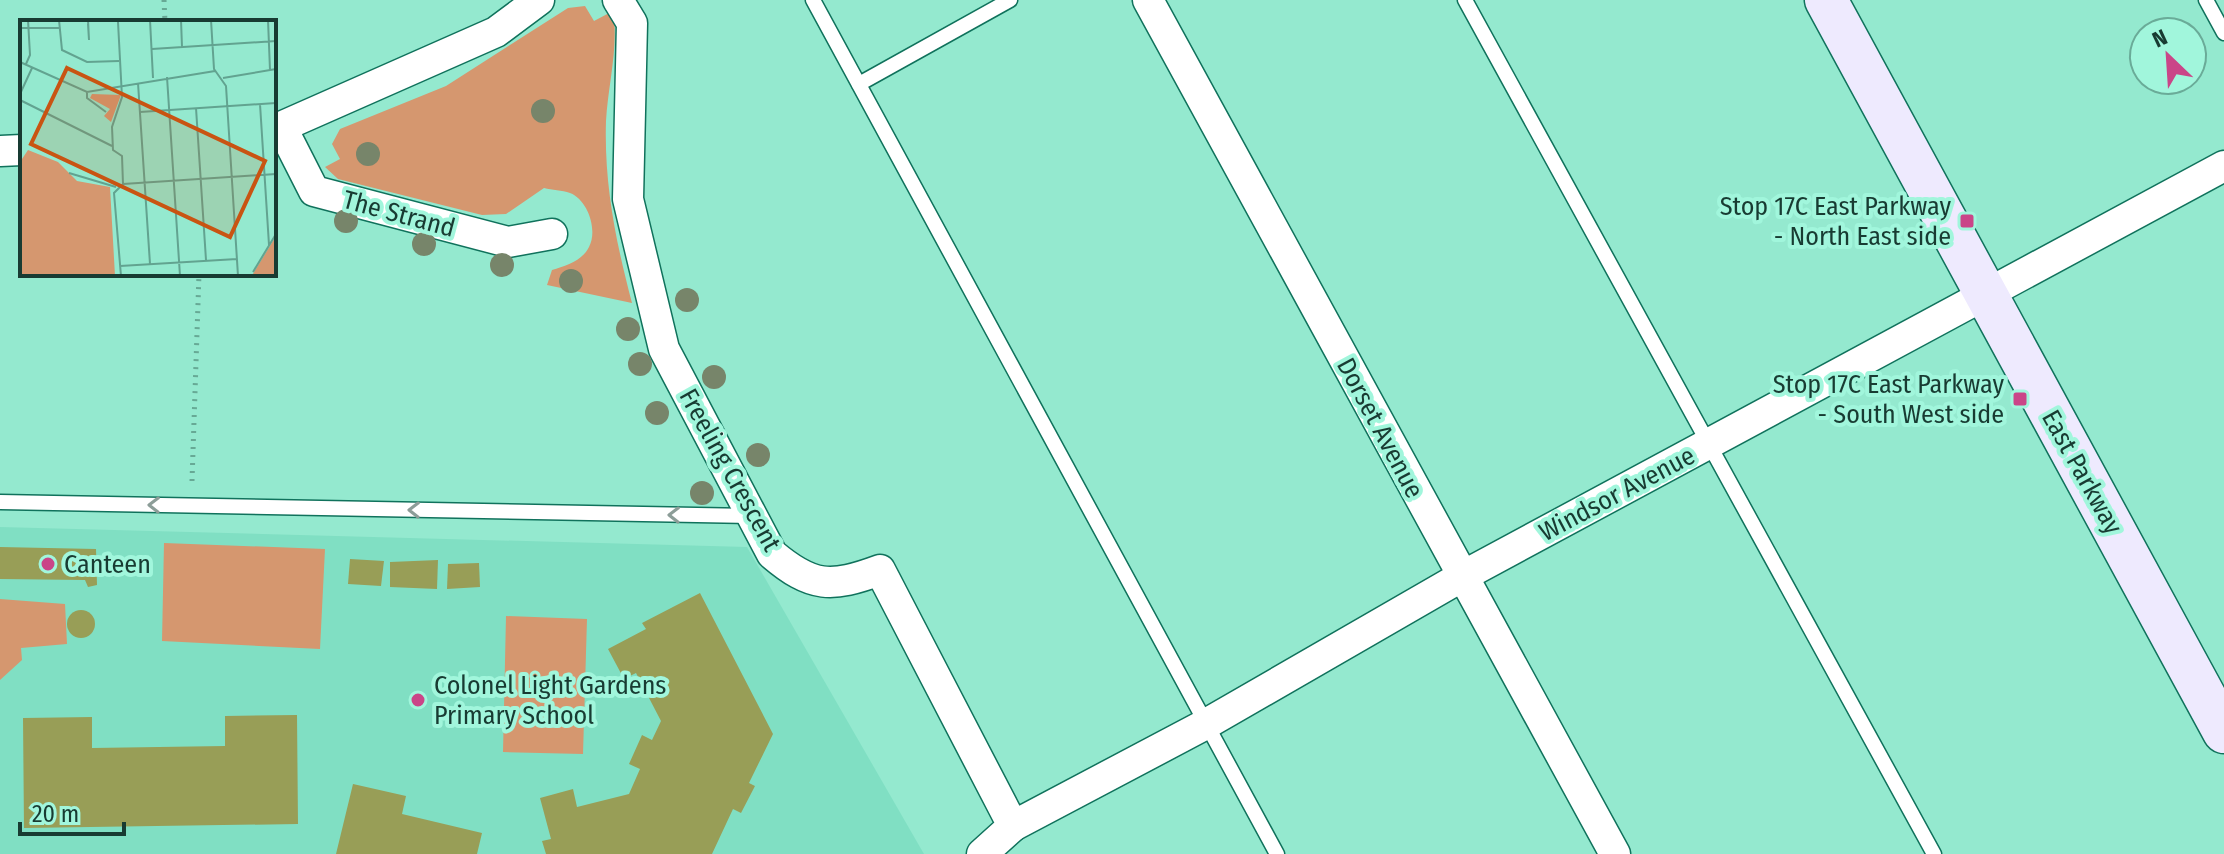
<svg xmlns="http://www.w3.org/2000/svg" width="2224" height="854" viewBox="0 0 2224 854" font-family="'Fira Sans Condensed',sans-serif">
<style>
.built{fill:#80dfc3}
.green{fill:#d5976f}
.building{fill:#989e57}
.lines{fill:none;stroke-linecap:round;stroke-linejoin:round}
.lane-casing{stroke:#10725c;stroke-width:17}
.street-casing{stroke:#10725c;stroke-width:33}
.secondary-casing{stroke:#10725c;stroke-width:45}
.path{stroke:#67a995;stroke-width:5;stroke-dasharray:2 6;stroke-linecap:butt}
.lane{stroke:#fff;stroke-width:14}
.street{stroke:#fff;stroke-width:30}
.secondary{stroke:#eeeafe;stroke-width:42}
.tree{fill:#77856a}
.oneway{stroke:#8c9d98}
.poi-dot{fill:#ca4588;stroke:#a1f6dc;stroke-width:3}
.labels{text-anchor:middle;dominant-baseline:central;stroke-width:8;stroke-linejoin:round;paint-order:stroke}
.poi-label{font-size:26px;fill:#183b32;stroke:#a1f6dc;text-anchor:end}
.street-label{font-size:26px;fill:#183b32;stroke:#a1f6dc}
.inset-road{fill:none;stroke:#62a390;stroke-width:2}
.view{fill:#c95412;fill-opacity:0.15;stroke:#c95412;stroke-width:4}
.inset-edge{fill:none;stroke:#183b32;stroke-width:4}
</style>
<rect width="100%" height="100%" fill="#94e9cf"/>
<path class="built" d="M0,527L747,547L924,854H0Z"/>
<g class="green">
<path d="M585,6L594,21L613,11C619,46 608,85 606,121C604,185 616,242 632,303L547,285L552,270C566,266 582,261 589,247C598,230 588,200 570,193C562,190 552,190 544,188L506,214L482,215L338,179L325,167L340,159L332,144L340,129L446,86L568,8Z"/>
<path d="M164,543L325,549L320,649L162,641Z"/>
<path d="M0,599L65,604L67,644L21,648L22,660L0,680Z"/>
<path d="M506,616L587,619L583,754L503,752Z"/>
</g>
<g class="building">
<path d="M0,547L96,549L97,585L88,587L85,580L0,579Z"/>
<path d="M350,559L384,561L381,586L348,584Z"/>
<path d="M438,560L437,589L390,587V562Z"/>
<path d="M479,563L480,587L447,589L448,564Z"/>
<path d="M700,593L773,734L749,783L755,786L741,813L733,809L712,854H546L542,841L551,839L540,798L573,789L577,807L629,794L640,769L629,764L642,735L652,740L661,721L636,673L624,679L608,649L646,629L642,623Z"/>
<circle cx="81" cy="624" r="14"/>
<path d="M297,715L298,824L24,828L23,718L92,717V748L225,746V716Z"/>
<path d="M353,784L406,796L402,814L482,833L477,854H336Z"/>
</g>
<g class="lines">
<g class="lane-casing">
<g id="lane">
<path d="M813,0L1277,854"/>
<path d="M1465,0L1934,854"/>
<path d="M2206,0L2224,33"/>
<path d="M859,84L1010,0"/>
<path d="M0,502L751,516"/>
</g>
</g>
<g class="street-casing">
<g id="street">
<path d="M618,0L632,23L628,199L664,349L772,554C812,588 831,588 880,570L1013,826L982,854"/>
<path d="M1148,0L1615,854"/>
<path d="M282,128L314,191L508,242L552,234"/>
<path d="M274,130L496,32L539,0"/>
<path d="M0,151L22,150"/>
<path d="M1013,826L1206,724L1461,577L2224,166"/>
</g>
</g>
<g class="secondary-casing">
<path id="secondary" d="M1826,0L2224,732"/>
</g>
<g class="path">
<path d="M164,0L165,22"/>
<path d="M192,481L199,274"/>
</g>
<use href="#lane" class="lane"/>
<use href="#street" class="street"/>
<use href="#secondary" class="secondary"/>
</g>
<g class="tree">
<circle cx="543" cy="111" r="12"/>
<circle cx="368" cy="154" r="12"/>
<circle cx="346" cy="221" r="12"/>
<circle cx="424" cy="244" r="12"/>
<circle cx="502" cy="265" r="12"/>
<circle cx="571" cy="281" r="12"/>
<circle cx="687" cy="300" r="12"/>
<circle cx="628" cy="329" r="12"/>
<circle cx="640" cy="364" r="12"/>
<circle cx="714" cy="377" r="12"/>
<circle cx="657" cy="413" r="12"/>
<circle cx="758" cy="455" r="12"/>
<circle cx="702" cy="493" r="12"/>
</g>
<defs><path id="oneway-chevron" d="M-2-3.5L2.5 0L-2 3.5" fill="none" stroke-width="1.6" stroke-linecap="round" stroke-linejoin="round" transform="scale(2)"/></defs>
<g class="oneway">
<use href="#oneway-chevron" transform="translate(154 505) rotate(-179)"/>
<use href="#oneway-chevron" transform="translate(414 510) rotate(-179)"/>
<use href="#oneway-chevron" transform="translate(674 515) rotate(-179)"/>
</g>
<g class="poi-dot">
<rect x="1959" y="213" width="16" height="16" rx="4"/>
<rect x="2012" y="391" width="16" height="16" rx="4"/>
<circle cx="48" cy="564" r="8"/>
<circle cx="418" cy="700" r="8"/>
</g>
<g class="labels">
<g class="poi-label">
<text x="1951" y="206">Stop 17C East Parkway<tspan x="1951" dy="30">- North East side</tspan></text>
<text x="2004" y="384">Stop 17C East Parkway<tspan x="2004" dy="30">- South West side</tspan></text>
<text x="64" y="564" text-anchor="start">Canteen</text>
<text x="434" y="685" text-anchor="start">Colonel Light Gardens<tspan x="434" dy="30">Primary School</tspan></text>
</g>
<g class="street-label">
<text transform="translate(399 214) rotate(15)">The Strand</text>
<text transform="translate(1380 428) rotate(62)">Dorset Avenue</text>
<text transform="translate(730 470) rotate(61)">Freeling Crescent</text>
<text transform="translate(2082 472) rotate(61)">East Parkway</text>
<text transform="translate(1617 494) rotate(-28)">Windsor Avenue</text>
</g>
</g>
<g transform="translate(20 20)">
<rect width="256" height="256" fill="#94e9cf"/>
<path d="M72,74L101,75L91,102L84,96L90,89L70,78ZM8,130L38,142L57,161L90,167L95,256H0V142ZM256,216V256H232L234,252Z" fill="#d5976f"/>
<path class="inset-road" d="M39,0L42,30L67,42L99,41M68,0L69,20L68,4M130,0L133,58M161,0L162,27M191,0L194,49L206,66L218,256M248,0L250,50M98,2L102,77L92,107L93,130L102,136L103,164L94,173L101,256M0,8H39M132,29L256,21M0,42L67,72L195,51M6,44L10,35L8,0M147,57L160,256M203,58L256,49M118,63L130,244M67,72V78L86,92M0,74L12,48M0,80L92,126M240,84L249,225M176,88L186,240M120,92L256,83M49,153L96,167M103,164L256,154M100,246L217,239M233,252L256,214"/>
<path class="view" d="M47,48L245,141L210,217L11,124Z"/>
<rect width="256" height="256" class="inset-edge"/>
</g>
<g transform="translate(2168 56) rotate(335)"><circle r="38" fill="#a1f6dc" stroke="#6aab98" stroke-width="2"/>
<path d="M0-6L14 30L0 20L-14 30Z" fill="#ca4588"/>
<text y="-12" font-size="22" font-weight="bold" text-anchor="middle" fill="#183b32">N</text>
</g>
<path d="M20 822v12h104v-12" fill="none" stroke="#183b32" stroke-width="4"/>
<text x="32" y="822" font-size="24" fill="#183b32" stroke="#a1f6dc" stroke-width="6" paint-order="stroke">20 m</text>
</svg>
